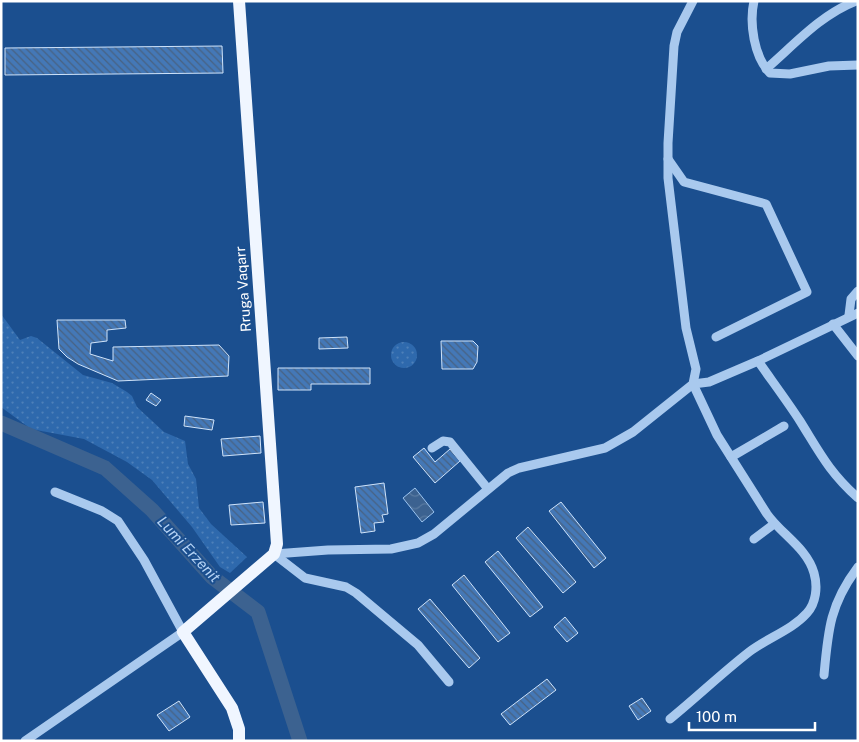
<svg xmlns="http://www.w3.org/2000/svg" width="859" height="742" viewBox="0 0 859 742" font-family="'Public Sans',sans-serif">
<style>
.green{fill:url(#green-dots)}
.water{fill:url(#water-waves);stroke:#9cc4f0}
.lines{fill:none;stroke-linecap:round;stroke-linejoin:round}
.river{stroke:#3c6290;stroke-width:15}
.building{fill:url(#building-back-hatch);stroke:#cfe3fa}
.minor{stroke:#a9c9ee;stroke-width:9}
.major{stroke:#f0f6ff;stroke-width:12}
.labels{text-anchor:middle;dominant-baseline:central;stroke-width:4;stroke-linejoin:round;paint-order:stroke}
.street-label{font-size:14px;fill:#fff;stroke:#1b4f8f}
.water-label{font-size:15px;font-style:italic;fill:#b5d3f5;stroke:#1b4f8f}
</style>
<defs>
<pattern id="green-dots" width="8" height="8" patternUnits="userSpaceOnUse" patternTransform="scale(1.25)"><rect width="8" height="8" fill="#2e69ad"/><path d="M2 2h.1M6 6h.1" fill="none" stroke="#4d80b9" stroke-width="1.8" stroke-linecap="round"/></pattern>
<pattern id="water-waves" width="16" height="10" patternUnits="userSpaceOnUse" patternTransform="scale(1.25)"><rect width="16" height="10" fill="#3c6290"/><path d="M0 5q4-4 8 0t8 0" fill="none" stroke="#597aa1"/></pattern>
<pattern id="building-back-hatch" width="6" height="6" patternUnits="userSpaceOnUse" patternTransform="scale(1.25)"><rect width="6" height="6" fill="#4478b7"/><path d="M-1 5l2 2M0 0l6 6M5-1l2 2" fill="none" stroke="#486282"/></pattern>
</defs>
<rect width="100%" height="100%" fill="#1b4f8f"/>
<g class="green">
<path d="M1,314L20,340L31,336L37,338L83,375L112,383L127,392L132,396L137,407L164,432L185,441L188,464L196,479L199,508L211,524L247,557L230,573L220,567L192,527L152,480L127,462L84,439L31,429L1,407Z"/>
<circle cx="404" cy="355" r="13"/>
</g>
<path class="water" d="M415,488L434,512L422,522L403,498Z"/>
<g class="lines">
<path class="river" d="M1,423L105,468L152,510L212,577L258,612L300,741"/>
</g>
<g class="building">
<path d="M222,46L223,73L5,75V48Z"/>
<path d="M57,320H125L126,328L107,330V341L91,343L90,354L113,361V347L219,345L229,356L228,376L118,381L78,364L67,357L59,349Z"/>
<path d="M347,337L348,348L319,349V338Z"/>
<path d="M441,341H473L478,346L477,362L473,369H442Z"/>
<path d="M278,368H370V384H311V390H278Z"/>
<path d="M151,393L161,400L156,406L146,400Z"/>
<path d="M185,416L214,420L212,430L184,426Z"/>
<path d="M260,436L261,453L223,456L221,439Z"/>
<path d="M424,448L435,462L450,449L460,461L435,483L413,457Z"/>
<path d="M384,483L388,514L382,515L384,522L374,523L375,531L361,533L355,487Z"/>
<path d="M263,502L265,523L231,525L229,505Z"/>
<path d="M561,502L606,558L594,568L549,511Z"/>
<path d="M528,527L576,582L563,593L516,538Z"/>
<path d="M498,551L543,607L530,617L485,562Z"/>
<path d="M464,575L510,633L498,642L452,585Z"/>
<path d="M430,599L480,658L469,668L418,609Z"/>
<path d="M565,617L578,633L567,642L554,627Z"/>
<path d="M547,679L556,690L510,725L501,714Z"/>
<path d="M642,698L651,711L638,720L629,706Z"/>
<path d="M179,701L190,717L169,731L157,715Z"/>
</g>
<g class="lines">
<g class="minor">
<path d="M754,1C749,23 754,57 770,73L790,74L829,66L858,65"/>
<path d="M766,69C794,45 820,15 856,1"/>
<path d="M668,159L684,182L766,204L807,292L716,337"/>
<path d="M849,315L851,299L858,291"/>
<path d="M833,324L858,356"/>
<path d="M758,361C772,381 787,401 800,421C820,453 829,472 858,498"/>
<path d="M693,384L709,382L758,361L858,313"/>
<path d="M432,448L443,441L450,442L488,489"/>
<path d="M731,457L784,426"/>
<path d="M754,539L774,524"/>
<path d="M274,554L328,550L391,549L418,543L434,534L508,473L519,468L605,448L633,432L693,384L696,369L686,328L668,178V143L674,46L677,32L693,1"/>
<path d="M274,554L305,578L346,587L356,593L418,645L449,682"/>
<path d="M824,675C828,630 830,604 858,567"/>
<path d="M670,719C697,697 722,673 749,652C767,638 792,630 807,613C816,603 818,587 814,573C807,548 781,534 767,514L717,435L693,384"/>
<path d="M25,741L183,632L144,560L118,521L102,511L55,492"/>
</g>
<path class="major" d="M239,741V729L232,708L183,632L274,554L277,544L239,1"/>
</g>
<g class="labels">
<g class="street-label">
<text transform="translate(243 289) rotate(-94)">Rruga Vaqarr</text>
</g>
<g class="water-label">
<text transform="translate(189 549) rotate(47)">Lumi Erzenit</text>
</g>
</g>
<rect width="859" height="742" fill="none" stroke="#ffffff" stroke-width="5"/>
<path d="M689 722v8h126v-8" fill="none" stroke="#ffffff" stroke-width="2.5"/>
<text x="696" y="722" font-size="15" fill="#ffffff" stroke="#1b4f8f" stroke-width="4" paint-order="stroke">100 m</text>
</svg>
